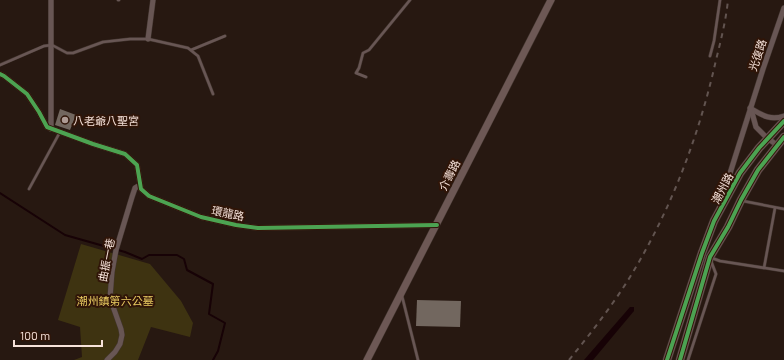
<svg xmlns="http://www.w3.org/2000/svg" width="784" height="360" viewBox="0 0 784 360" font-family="Barlow,'Noto Sans TC',sans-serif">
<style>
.green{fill:#3e3311}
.water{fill:#170206}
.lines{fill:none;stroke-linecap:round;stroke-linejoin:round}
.stream{stroke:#170206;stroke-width:2}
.building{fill:#72675f}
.service-casing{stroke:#42352f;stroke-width:3.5}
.minor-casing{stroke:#42352f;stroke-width:6}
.secondary-casing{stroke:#42352f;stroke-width:8}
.primary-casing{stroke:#42352f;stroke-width:9}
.service{stroke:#685654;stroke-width:2.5}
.minor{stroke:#685654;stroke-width:5}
.secondary{stroke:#6d5855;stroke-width:7}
.primary{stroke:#6b5452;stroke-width:8}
.rail{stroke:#625450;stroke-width:2;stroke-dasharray:5 5;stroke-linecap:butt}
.cycleway-casing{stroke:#301508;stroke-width:6}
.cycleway{stroke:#4ca352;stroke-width:4}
.poi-dot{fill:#ae9b94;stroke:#301508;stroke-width:1.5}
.labels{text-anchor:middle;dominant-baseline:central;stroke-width:4;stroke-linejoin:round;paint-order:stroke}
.street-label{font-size:11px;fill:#f6e2da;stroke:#301508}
.poi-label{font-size:11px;fill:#f6e2da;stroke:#301508;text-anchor:start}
.park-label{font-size:11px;fill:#ecce62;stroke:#301508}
</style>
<rect width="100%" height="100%" fill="#271811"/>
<path class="green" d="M81,244L150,264L181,301L193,323L190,337L151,327L138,360H74L82,357L80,327L58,320Z"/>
<path class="water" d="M630,307H634V311L593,360H584Z"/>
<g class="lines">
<path class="stream" d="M0,193L65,235L125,252L142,259L149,255H177L184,259L187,270L213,284L209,314L225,323L218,351L213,360"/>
</g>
<g class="building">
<path d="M60,109L76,115L70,130L55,125Z"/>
<path d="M417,300L461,301L460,327L416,326Z"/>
</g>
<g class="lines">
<g class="service-casing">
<g id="service">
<path d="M118,0H119"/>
<path d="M191,50L225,36"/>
<path d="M710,56L714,41L720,0"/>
<path d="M0,65L44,46L52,45L67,53H73L103,42L130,39H148L188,48L198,56L213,94"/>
<path d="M366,77L356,73L359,68L363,53L369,50L410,0"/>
<path d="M29,189L60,132"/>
<path d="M743,201L784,209"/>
<path d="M712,258L720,261L784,271"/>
<path d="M764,268L775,208"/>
<path d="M402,296L418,360"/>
<path d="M688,360L716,274L711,261"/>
</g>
</g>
<g class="minor-casing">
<g id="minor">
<path d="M148,39L153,0"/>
<path d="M0,74L4,76L27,94L39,112L47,127L93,144L125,154L137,165L141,189L149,196L201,217L236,225L258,228L437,225"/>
<path d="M750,108C762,115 770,121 784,116"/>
<path d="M751,109L756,127L767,138L777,145"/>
<path d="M51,129V0"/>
<path d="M720,205L763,69L784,8"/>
<path d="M107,360L115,352L120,344L122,335L121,329L110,298L112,272L116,250L132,197L135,188L140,185"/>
</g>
</g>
<g class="secondary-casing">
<path id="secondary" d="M367,360L551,0"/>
</g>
<g class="primary-casing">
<g id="primary">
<path d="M667,360L702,253L714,221L740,173L759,148L784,121"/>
<path d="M680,360L710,257L728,227L741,200L758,170L784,137"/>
</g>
</g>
<use href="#service" class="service"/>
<use href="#minor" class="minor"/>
<use href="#secondary" class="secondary"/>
<use href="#primary" class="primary"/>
<path class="rail" d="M569,360C591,333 612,306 630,277C671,210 699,136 716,60C721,40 726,20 728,0"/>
<g class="cycleway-casing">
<g id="cycleway">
<path d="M0,74L4,76L27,94L39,112L47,127L93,144L125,154L137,165L141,189L149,196L201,217L236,225L258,228L437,225"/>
<path d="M667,360L702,253L714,221L740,173L759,148L784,121"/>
<path d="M680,360L710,257L728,227L741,200L758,170L784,137"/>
</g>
</g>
<use href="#cycleway" class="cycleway"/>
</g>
<circle class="poi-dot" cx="65" cy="120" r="4"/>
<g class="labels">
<g class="street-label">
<text transform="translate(757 55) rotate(-71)">光復路</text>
<text transform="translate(449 175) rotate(-63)">介壽路</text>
<text transform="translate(722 188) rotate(-62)">潮州路</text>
<text transform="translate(228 213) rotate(11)">環龍路</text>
<text transform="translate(106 260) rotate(-79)">曲振一巷</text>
</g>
<g class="poi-label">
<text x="73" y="120">八老爺八聖宮</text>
</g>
<g class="park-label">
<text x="115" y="300">潮州鎮第六公墓</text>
</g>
</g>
<path d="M14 340v6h88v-6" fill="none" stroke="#f6e2da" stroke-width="2"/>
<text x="20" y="340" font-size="12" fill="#f6e2da" stroke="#301508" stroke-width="3" paint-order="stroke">100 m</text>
</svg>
